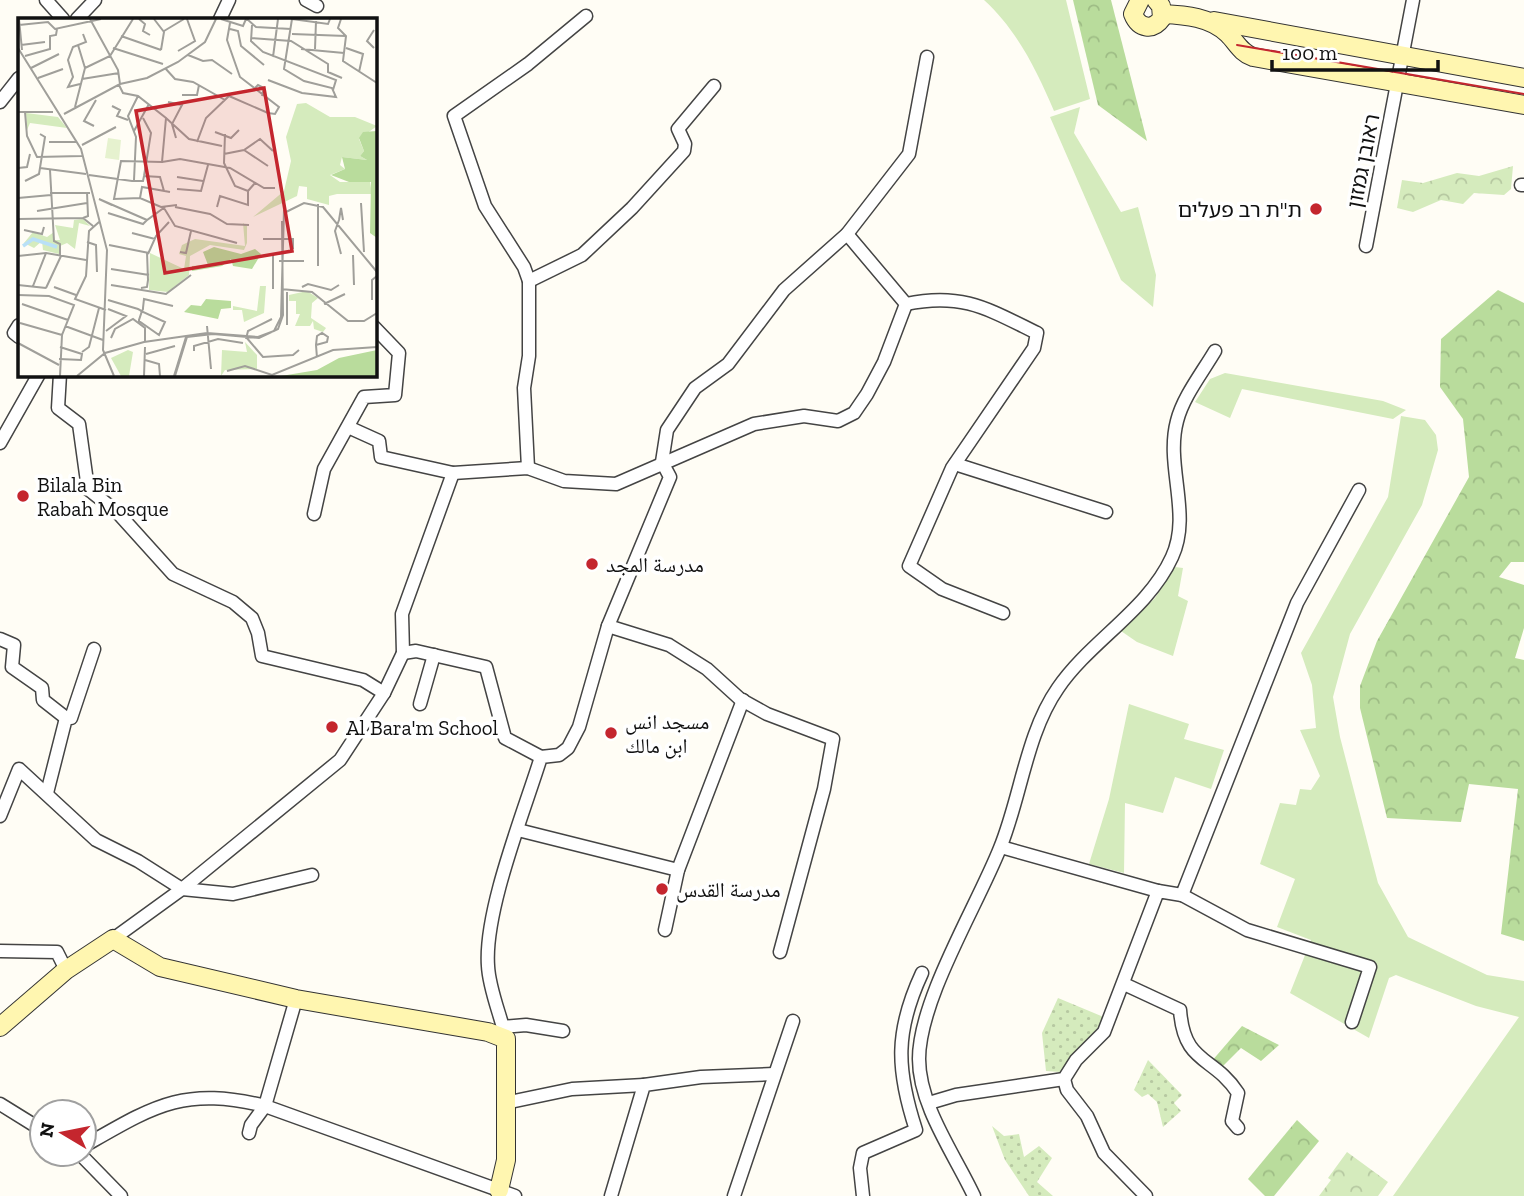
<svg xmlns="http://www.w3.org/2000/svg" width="1524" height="1196" viewBox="0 0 1524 1196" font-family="'Zilla Slab','Noto Naskh Arabic','Noto Sans Hebrew',serif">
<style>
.grass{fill:#d5ebbd}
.forest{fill:url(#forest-crowns)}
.park{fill:url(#park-crowns)}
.garden{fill:url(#garden-dots)}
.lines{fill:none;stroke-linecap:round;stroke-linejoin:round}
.street-casing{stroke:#444;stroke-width:15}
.secondary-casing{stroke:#333;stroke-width:20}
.street{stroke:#fff;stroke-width:12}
.secondary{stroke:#fff6b0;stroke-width:18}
.tram{stroke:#c4262e;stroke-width:2}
.poi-dot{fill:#c4262e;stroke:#fff;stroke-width:2.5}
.labels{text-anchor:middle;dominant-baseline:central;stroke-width:7;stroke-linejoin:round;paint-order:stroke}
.street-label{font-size:21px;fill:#111;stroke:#fff}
.poi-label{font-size:21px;fill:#111;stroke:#fff;text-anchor:start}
.inset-river{fill:none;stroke:#b9e0f7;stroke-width:3.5}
.inset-road{fill:none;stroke:#a09f9a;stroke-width:2}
.view{fill:#c4262e;fill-opacity:0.15;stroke:#c4262e;stroke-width:3.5}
.inset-edge{fill:none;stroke:#111;stroke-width:3.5}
</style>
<defs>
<pattern id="forest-crowns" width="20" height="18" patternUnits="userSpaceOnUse" patternTransform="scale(1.75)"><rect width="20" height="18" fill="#b9dc9c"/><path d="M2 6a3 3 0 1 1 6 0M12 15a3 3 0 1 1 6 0" fill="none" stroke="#9ebc85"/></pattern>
<pattern id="park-crowns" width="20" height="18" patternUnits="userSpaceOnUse" patternTransform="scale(1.75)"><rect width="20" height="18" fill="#d5ebbd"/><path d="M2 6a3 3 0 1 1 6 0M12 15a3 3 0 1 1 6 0" fill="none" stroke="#b6c8a1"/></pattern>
<pattern id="garden-dots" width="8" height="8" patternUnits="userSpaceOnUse" patternTransform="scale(1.75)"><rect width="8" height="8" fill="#d5ebbd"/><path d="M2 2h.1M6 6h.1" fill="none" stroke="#b6c8a1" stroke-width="1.8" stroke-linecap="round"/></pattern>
</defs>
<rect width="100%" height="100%" fill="#fffdf5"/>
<g class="grass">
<path d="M984,0H1066L1090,99L1054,111C1037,71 1017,30 984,0Z"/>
<path d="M1080,107L1074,133L1121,212L1138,207L1156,275L1153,307L1121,280L1050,117Z"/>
<path d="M1225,373L1383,401L1406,410L1393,419L1242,389L1230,418L1195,402L1210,379Z"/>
<path d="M1401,416L1425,420L1436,435L1438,450L1422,505L1350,634L1333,697L1340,737L1378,883L1408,937L1487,975L1524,981V1196H1393L1519,1017L1476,1006L1396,975L1389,978L1369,1038L1290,993L1311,940L1277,927L1295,879L1260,864L1280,803L1296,805L1300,789L1311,790L1320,776L1300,730L1316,728L1312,685L1301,653L1388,497Z"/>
<path d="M1175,567L1183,568L1178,596L1188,601L1173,656L1137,642L1121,631L1155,598Z"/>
<path d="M1129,704L1189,724L1184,739L1224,750L1211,789L1175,777L1163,813L1125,803L1124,873L1089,864L1109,799Z"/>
</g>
<g class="forest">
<path d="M1073,0H1111L1147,141L1098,105Z"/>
<path d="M1498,290L1524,303V562H1511L1499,577L1524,585V628L1515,658L1524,660V941L1501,934L1518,789L1469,784L1461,822L1387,818L1360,708V686L1377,641L1469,477L1463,419L1440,387L1441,339Z"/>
<path d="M1242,1026L1279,1045L1261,1061L1241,1048L1220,1069L1211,1062Z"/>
<path d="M1297,1120L1319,1141L1274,1196H1265L1248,1179Z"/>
</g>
<g class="park">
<path d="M1513,166L1511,189L1504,195L1474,193L1463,204L1441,200L1413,212L1397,208L1402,180L1423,183L1457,173L1479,176Z"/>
<path d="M1347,1152L1388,1182L1378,1196H1319L1331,1180L1328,1178Z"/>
</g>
<g class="garden">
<path d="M1058,998L1106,1018L1060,1072L1046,1071L1042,1033Z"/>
<path d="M1148,1060L1182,1095L1174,1103L1181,1111L1163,1127L1157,1102L1148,1094L1142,1097L1134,1090Z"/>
<path d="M992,1126L1004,1136L1019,1134L1024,1157L1039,1146L1052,1158L1037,1182L1053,1196H1029L1005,1160Z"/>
</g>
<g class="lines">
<g class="street-casing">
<g id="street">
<path d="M46,0L63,19"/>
<path d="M306,0L317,6"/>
<path d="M77,19L95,0"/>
<path d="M220,19L229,0"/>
<path d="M0,102L19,78"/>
<path d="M1521,185H1524"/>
<path d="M1366,246L1413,0"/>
<path d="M529,281L582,255L632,208L684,151L685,144L678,129L714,86"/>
<path d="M906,304C962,292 988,309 1037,333L1034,348L952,468L909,566L942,589L1003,613"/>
<path d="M19,325L14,333L19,337"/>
<path d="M60,374L58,408L79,424L88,489L117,512L173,574L233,602L252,618L258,633L262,656L363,680L384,693"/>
<path d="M348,427L379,441L381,457L453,473L528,468L564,481L616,484L754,424L804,416L838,421L854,413L867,394L884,362L906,304L847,234"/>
<path d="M0,443L39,374"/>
<path d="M955,464L1106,512"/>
<path d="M528,468L524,388L529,356V281L524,267L485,206L454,116L528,64L586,16"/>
<path d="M314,514L324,469L364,397L395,395L399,353L374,327"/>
<path d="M608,626L669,645L707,669L740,699L767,714L833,739L824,789L780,952"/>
<path d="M0,639L14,645L12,667L42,688L43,700L66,718"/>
<path d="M403,653L416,651L486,667L505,738L541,757"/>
<path d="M420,704L434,655"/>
<path d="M47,793L66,718H71L94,649"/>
<path d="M0,816L19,769L96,840L138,861L182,889L233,894L312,875"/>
<path d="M518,830L678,870"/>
<path d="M1001,847L1158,891"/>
<path d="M1182,895L1247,930L1370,967L1352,1022"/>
<path d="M665,930L678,870L743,700"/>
<path d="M113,939L182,889L340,760L384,693L403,653L402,614L453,473"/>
<path d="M0,951L57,952L66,970"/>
<path d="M1124,984L1180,1010C1184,1065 1213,1055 1238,1093L1232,1121L1238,1128"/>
<path d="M503,1027L526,1025L563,1031"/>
<path d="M506,1039C501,1016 489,989 488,966C484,911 524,812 541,757L559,755L568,748L579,727L608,626L670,477L662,462L667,430L695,388L728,364L784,290L847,234L909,154L927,57"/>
<path d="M1064,1079L1067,1090L1087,1116L1104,1153L1146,1196"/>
<path d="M505,1103L572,1089L644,1085"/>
<path d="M929,1103L956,1095L1064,1079L1076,1060L1104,1032L1158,891L1182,895L1297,603L1359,490"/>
<path d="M0,1104L42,1130"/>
<path d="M249,1133L251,1125L265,1106L296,999"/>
<path d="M84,1146C154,1106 183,1086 265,1106L515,1196"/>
<path d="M80,1154L121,1196"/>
<path d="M611,1196L644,1085L701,1077L774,1074"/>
<path d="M734,1196L793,1021"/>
<path d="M863,1196L860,1168L863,1153L916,1130C896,1069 895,1031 922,973"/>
<path d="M974,1196C955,1155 919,1106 919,1059C919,1000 977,906 1000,848C1021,797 1026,734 1058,688C1090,641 1148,610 1172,557C1192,514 1165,466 1177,421C1183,397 1202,373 1215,351"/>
</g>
</g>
<g class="secondary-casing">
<g id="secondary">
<path d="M1140,0L1133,14C1139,29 1153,31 1162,18L1161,6L1156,0"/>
<path d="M1163,14C1185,15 1211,17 1228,34C1237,43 1241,53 1253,57L1524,105"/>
<path d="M1214,21L1524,78"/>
<path d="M0,1027L66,970L113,939L160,967L296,999L488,1032L506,1039V1160L499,1190"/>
</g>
</g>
<use href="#street" class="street"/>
<use href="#secondary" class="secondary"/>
<path class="tram" d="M1237,45L1524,94"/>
</g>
<g class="poi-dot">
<circle cx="1316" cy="209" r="7"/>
<circle cx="23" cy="496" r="7"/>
<circle cx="592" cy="564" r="7"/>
<circle cx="332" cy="727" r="7"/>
<circle cx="611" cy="733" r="7"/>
<circle cx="662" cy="889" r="7"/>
</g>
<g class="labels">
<g class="street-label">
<text transform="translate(1363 161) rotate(-79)">ראובן גמזון</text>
</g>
<g class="poi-label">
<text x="1302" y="209" text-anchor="end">ת"ת רב פעלים</text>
<text x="37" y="484">Bilala Bin<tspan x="37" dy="24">Rabah Mosque</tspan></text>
<text x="606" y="564">مدرسة المجد</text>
<text x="625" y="721">مسجد انس<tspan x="625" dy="24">ابن مالك</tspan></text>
<text x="346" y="727">Al Bara'm School</text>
<text x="676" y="889">مدرسة القدس</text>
</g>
</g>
<g transform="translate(18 18)">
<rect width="359" height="359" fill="#fffdf5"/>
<path d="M288,85L312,99H337L359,108L341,121L346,133L342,138L349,142L324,139L322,147L327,151L312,157L322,164H352L354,176H319L311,178V187L289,181V169L281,168L279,178L235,199L266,173L273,143L268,119L279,86ZM8,95L40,99L49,110L12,105L9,112ZM65,201L72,208L61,205L57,231L49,225L42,228L41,236L25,232L24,223L16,230L6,225L15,214L29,219L36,214L35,222H42L37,207L55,210L56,202ZM225,205L229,208V225L226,232L192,227L172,238L171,257L150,274L131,272L132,235L166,251L168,238L161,236L164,227L177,221L227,228ZM242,268H248L246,295L226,304L224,292H215V288L239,293ZM227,324L239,337V351L207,352L203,358L204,332L229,334ZM110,332L115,334L111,358H103L93,340Z" fill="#d5ebbd"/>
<path d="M359,113V220L352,215L353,164H331L313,157L327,151L324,139L349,142L342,138L346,133L341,120L345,114ZM196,229L223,236L237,231L243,236L234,251L215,248L213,241L204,248L174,253V248L190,247L185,234ZM188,281L213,283V290L203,291L200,301L166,294L173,287L183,288ZM359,332V358H263L299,352L321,340Z" fill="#b9dc9c"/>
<path d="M289,273L300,280L294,285L293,300L308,310L305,314L296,311L295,303L292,308H277L282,296H278V283H271V277Z" fill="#d5ebbd"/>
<path d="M90,120L103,122L101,142L87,140Z" fill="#e6f2cf"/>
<path class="inset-river" d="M5,228L15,221L39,229"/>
<path class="inset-road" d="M1,1L4,32M72,1L100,52L102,66M121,1L127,6L125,13L132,17M136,1L146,14L143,32M203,1L225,8L228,1M229,1L238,9L273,11M274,1L310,6L312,1M323,1L320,10L328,18L325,43L359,65M1,7L30,4L37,11L83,1M234,7L233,23L245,34L318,62L315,72M212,11L220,13L223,28L246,47M356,12L349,23L356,30M146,13L166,1M274,16L328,18M103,18L143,32M234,20L273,23L310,46V54L324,60M3,27L27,24M0,30L63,131L89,232L85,332L96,358M95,30L145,46M328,30L345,36L341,54M283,31L326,35M297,31L298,3M160,33L177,23L169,1M170,37L185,43L194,42L214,56M7,38L32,31V18L38,17L39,11M255,39L260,1M13,50L41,36M67,50L92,38L115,1M147,50L157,61L175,64L207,82M20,60L45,51M64,61L101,55M250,62L284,75L318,79L314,70L286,63L266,51L274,1M62,66L50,69L55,59L50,42L55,29L68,24L65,16M101,67L105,75L120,78L148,100L144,144L103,143L96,181L122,180L143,189L159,187M235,72L240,67L246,70L244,78M164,77H179L181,67M150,84L164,87L154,106L158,120M94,88L102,92L99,98L110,102M57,89L67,50L60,27M0,94H35M7,94L9,118L19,139L64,138M46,96L102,66L129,60L160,44L187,24L198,1M125,100L133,115L126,158M148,100L171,121L204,128M76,108L66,103L78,82M116,113L131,86M197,114L213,120L221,112M207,116L206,145L217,168L230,173L237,165M31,124H59M179,124L188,100L211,78L250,95L257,96L261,89L222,59L209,22L212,5M64,127L98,109M226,132L250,148M206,136L226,132L242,121L255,133M144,144L162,141L212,150L246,170H257M0,150L9,149L12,136M22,150L68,156M32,152L36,223L42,226V237M71,157L114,163H125L126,158L142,159L146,173M159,159L185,163M116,162L118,119L110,98L120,78M7,163L21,156L27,119L22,116M159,171L183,173L190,147M32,175H72M0,180L33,177M122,180L124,169L152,174M343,185L346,234M94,187L81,181L129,202L147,189M157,189L192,196L209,206L231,207M199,189L202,178L230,187V173M146,190L157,208L219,225M19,193L69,185M90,195L125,206L129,202M266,195L286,185L305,189L359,254M65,200L70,198L69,174M0,201L65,200L75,208M321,202L317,213L323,236M321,202L323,190L325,202M81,204L71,213L68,258L57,281L88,292M6,212L24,216L26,209M114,215L137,221M245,221H275V231M69,224L78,227L79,254M91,227L131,235M162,234L168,235L173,213M130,236L138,218L151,204M335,237L336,267M0,238L28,235L68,242M261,243H286M300,248V186M93,251L131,257M0,267L28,270M93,267L148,276L173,257M15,268L28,235M36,269L58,277M284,269L290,266L313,272L321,267M28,270L43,238M123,270L129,269L130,262L129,234M255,271V236M263,271L294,274L330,303H346L359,295M269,274V307M0,277L31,278L56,287L44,317L42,358M90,282L120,291L122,292L123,293H124L125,294L147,304L141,317L121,303V302L124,293L125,291V290L126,281L155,288M354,282V262L359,258M4,286L50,302M306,286L327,276M2,305L44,317M47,308L85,322M189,308L193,351M88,313L108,298L90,291M228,319L245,339L275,337L281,332M93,320L97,311L115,301L127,310V324M228,321L230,313L254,301M0,325L41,347M298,327L309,324L310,319L304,315L299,318L298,327L299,340M176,333V328L200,321L225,325M64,334L71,329L81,290M128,336L157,328M41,341L63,342L64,336L42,329M127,342L141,346L142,358M209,353L227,348L254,357L315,332L359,329M59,358L87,335L126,324L189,315L240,319L256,313L263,299L266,192M126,358L127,329M156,358L168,319M157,358L169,319L195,316L241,320L260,311L265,297L264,203"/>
<path class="view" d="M246,70L274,233L147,255L118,93Z"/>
<rect width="359" height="359" class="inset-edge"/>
</g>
<g transform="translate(63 1133) rotate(280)"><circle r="33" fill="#ffffff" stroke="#a0a0a0" stroke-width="2"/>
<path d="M0-5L12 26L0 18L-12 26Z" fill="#c4262e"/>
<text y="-10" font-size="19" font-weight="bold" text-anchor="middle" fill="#111111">N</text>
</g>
<path d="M1272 60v10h166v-10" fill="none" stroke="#111111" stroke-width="3.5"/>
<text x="1282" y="60" font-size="21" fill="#111111" stroke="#ffffff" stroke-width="5" paint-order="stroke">100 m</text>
</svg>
